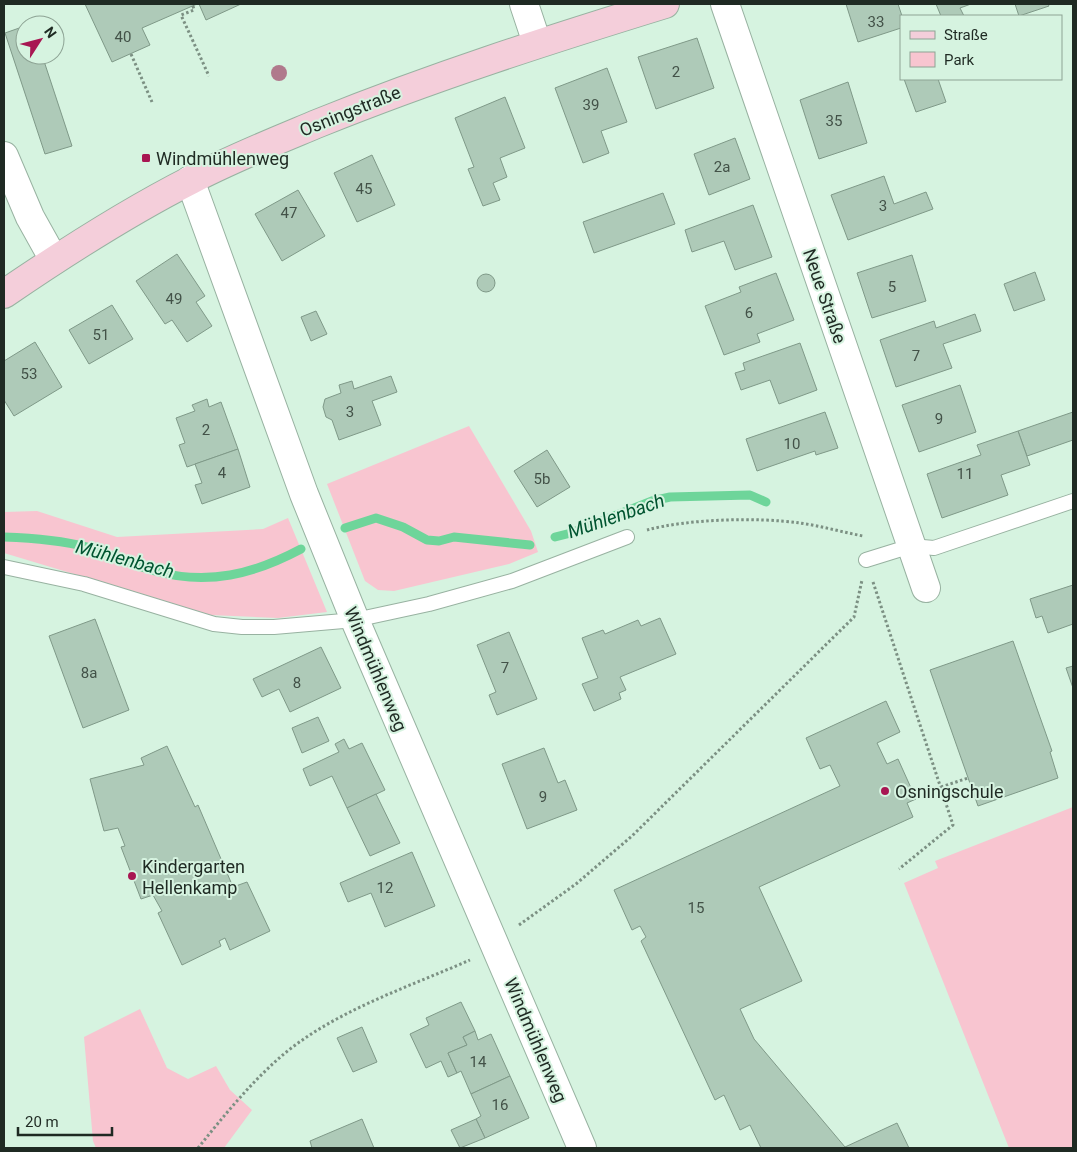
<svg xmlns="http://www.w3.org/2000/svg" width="1077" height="1152" viewBox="0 0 1077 1152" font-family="Roboto,sans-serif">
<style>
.green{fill:#f8c5d0}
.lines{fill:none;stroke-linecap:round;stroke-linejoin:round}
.stream{stroke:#6ed59a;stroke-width:9}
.building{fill:#aecab8;stroke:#7f9988}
.lane-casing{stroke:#98b2a1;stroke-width:16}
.street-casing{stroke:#98b2a1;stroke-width:30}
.secondary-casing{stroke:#98b2a1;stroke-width:30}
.path{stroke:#7c9083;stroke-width:3;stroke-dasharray:2.5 2.5;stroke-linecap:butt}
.lane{stroke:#fff;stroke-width:14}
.street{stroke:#fff;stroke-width:28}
.secondary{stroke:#f4ceda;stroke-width:28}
.tree{fill:#b0798c}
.poi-dot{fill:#a81652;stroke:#d6f3e0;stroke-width:2}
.labels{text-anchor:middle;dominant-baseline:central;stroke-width:4;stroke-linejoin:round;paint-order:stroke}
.number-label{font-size:15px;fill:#435248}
.street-label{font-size:18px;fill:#1f2a23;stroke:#d6f3e0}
.poi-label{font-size:18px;fill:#1f2a23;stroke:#d6f3e0;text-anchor:start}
.water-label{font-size:19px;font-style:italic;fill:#005430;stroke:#d6f3e0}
</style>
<rect width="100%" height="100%" fill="#d6f3e0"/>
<g class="green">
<path d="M469,426L531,531L538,552L509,564L394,591L378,590L365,581L327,484Z"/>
<path d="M37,511L117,537L263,529L288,518L327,612L278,618L210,615L4,553V512Z"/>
<path d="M1073,807V1148H1009L904,883L938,868L935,861Z"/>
<path d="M140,1009L167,1068L188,1079L216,1066L230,1090L252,1110L224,1148H96L93,1141L84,1037Z"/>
</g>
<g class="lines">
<g class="stream">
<path d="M345,528L376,518L403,527L427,540L439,541L454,537L530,545"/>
<path d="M4,537C31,538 60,540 87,547C110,554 132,565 155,571C208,586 254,574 301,549"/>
<path d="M555,537L571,533L652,501L670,497L750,495L766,502"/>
</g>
</g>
<g class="building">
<path d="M85,4H197L142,28L150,45L112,62Z"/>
<path d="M199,4H241L206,20Z"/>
<path d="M846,4H898L902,16L901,28L858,42Z"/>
<path d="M936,4H971L960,8L964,16H941Z"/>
<path d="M1015,4H1048L1049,6L1019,16Z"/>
<path d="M25,26V55H42L72,146L45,154L5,33Z"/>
<path d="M697,38L714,88L656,109L638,57Z"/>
<path d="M607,68L627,122L601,131L609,153L583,163L555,88Z"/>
<path d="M904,79H938L946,102L916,112Z"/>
<path d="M848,82L867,143L819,159L800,100Z"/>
<path d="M505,97L525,148L500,158L507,177L493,183L500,200L483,206L468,169L474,167L455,118Z"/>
<path d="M735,138L750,179L709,195L694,154Z"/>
<path d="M372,155L395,205L357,222L334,173Z"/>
<path d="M884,176L894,204L926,192L933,209L848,240L831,195Z"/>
<path d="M298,190L325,236L282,261L255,214Z"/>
<path d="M663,193L675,224L594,253L583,222Z"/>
<path d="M753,205L772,257L735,270L724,241L692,252L685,230Z"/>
<path d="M177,254L205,296L196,302L212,326L187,342L172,320L165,324L136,281Z"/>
<path d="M912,255L926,301L872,318L857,273Z"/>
<path d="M1035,272L1045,300L1014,311L1004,284Z"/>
<path d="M776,273L794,320L757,334L760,342L724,355L705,306L741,292L739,287Z"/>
<circle cx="486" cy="283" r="9"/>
<path d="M112,305L133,339L89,364L69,330Z"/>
<path d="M316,311L327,334L311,341L301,317Z"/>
<path d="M975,314L981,331L943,344L952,368L896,387L880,340L934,321L936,328Z"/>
<path d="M35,342L62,387L14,416L4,400V361Z"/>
<path d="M800,343L817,390L779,404L770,380L741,390L735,373L745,370L743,363Z"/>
<path d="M391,376L397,392L372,401L381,425L339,440L332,420L326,417L323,407L325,399L341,393L339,385L352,381L354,389Z"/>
<path d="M960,385L976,432L919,452L902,405Z"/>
<path d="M207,399L209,407L221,402L238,449L187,467L179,445L185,443L176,418L195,411L192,405Z"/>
<path d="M825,412L838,448L816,455L815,451L757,471L746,439Z"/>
<path d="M1073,412V440L1027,456L1018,431Z"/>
<path d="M1018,431L1030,465L1001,475L1008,495L942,518L927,474L981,455L977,445Z"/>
<path d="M238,449L250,487L202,504L195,485L202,483L195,464Z"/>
<path d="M547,450L570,487L537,507L514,471Z"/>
<path d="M1073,585V624L1048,633L1042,616L1036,618L1030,599Z"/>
<path d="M660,618L676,654L620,677L626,690L619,693L621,699L594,711L582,684L598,678L582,638L603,630L605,634L638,620L641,626Z"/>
<path d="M95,619L129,710L83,728L49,636Z"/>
<path d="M509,632L537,699L497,715L489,695L496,692L477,645Z"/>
<path d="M1013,641L1052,751L1050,752L1058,778L978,806L930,670Z"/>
<path d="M321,647L341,688L290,712L279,689L262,697L253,679Z"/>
<path d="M1073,666V688L1066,668Z"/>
<path d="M886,701L900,732L877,743L887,764L898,759L916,799L907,803L913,817L759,887L802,981L740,1009L754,1039L845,1147L897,1123L909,1148H761L750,1125L740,1130L724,1095L715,1100L641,941L646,937L640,926L632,930L614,890L840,786L830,765L820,769L806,738Z"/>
<path d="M318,717L329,741L302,753L292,728Z"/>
<path d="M344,739L349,749L362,743L385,790L347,808L332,776L310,786L303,769L339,752L335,744Z"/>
<path d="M167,746L195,807L198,805L233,887L247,882L270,931L230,950L225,938L219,941L221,946L182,965L158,913L162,911L153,895L141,899L121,847L125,846L118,828L104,831L90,779L144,765L141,758Z"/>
<path d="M544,748L558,783L565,780L577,810L527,829L502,764Z"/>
<path d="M376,794L400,843L370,856L347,808Z"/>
<path d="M412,852L435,906L385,927L371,893L348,902L340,883Z"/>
<path d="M461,1002L475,1031L463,1037L467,1045L448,1053L457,1073L448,1077L441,1061L426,1068L410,1034L429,1025L426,1018Z"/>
<path d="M362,1027L377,1062L353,1072L337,1038Z"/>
<path d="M475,1031L478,1040L491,1034L510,1076L471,1094L461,1071L457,1073L448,1053L467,1045L463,1037Z"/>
<path d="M510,1076L529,1118L485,1138L476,1119L481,1116L471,1094Z"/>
<path d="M362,1119L374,1148H312L310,1141Z"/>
<path d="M476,1119L485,1138L460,1148L451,1130Z"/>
</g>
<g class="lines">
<g class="lane-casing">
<g id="lane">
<path d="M866,560L911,546L934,548L1073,501"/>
<path d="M4,567L84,584L214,624L242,627H274L355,620L429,604L512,581L627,537"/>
</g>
</g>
<g class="street-casing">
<g id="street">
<path d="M524,4L537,43"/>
<path d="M725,4L926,588"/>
<path d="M4,156L30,217L54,260"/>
<path d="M190,180L304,494L355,620L582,1148"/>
</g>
</g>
<g class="secondary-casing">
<path id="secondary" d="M4,294C64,253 126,213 191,180C233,158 276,141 319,123C433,77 548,40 665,4"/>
</g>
<g class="path">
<path d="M193,6L194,10L181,15L209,76"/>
<path d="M131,54L152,102"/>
<path d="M647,530C687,519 758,517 800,523C821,526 842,532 863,536"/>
<path d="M873,582L953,825L899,869"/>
<path d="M941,787L968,778"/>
<path d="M519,925L576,884L632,836L854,617L862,580"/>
<path d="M198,1148C222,1118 248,1086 277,1060C329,1013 406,988 470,960"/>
</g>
<use href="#lane" class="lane"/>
<use href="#street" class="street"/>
<use href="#secondary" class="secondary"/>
</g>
<circle class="tree" cx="279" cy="73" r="8"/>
<g class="poi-dot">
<rect x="141" y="153" width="10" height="10" rx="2.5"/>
<circle cx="885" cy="791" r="5"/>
<circle cx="132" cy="876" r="5"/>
</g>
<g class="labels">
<g class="number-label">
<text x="876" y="22">33</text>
<text x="123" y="37">40</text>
<text x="676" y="72">2</text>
<text x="591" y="105">39</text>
<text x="834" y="121">35</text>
<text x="722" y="167">2a</text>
<text x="364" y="189">45</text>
<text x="883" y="206">3</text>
<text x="289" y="213">47</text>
<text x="892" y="287">5</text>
<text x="174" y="299">49</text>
<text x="749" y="313">6</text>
<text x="101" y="335">51</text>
<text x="916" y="356">7</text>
<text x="29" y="374">53</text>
<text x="350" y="412">3</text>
<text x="939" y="419">9</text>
<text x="206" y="430">2</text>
<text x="792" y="444">10</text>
<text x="222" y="473">4</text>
<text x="965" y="474">11</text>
<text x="542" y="479">5b</text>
<text x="505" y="668">7</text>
<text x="89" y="673">8a</text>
<text x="297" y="683">8</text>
<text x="543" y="797">9</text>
<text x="385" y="888">12</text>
<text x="696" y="908">15</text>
<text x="478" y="1062">14</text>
<text x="500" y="1105">16</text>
</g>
<g class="street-label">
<text transform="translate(350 111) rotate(-22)">Osningstraße</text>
<text transform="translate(825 296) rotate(71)">Neue Straße</text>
<text transform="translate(376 669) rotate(67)">Windmühlenweg</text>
<text transform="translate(536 1040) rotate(67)">Windmühlenweg</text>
</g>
<g class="poi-label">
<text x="156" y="158">Windmühlenweg</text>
<text x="895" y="791">Osningschule</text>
<text x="142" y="866">Kindergarten<tspan x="142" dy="21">Hellenkamp</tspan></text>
</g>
<g class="water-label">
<text transform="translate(616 516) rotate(-19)">Mühlenbach</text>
<text transform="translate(125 559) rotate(15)">Mühlenbach</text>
</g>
</g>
<rect width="1077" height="1152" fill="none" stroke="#1f2a23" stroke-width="10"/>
<rect x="900" y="15" width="162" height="65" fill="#d6f3e0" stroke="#8da394"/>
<rect x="910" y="31" width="25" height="8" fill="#f4ceda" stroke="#8da394"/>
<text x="944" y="40" font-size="15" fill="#1f2a23">Straße</text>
<rect x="910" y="52" width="25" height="15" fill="#f8c5d0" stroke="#8da394"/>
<text x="944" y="65" font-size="15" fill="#1f2a23">Park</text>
<g transform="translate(40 40) rotate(54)"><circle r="24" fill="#d6f3e0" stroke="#8da394"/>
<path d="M0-4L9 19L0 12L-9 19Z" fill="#a81652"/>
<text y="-8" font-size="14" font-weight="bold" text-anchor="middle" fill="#1f2a23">N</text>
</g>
<path d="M18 1127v8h94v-8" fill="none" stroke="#1f2a23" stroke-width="2.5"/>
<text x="25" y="1127" font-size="15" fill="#1f2a23" stroke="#d6f3e0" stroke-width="4" paint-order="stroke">20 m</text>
</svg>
